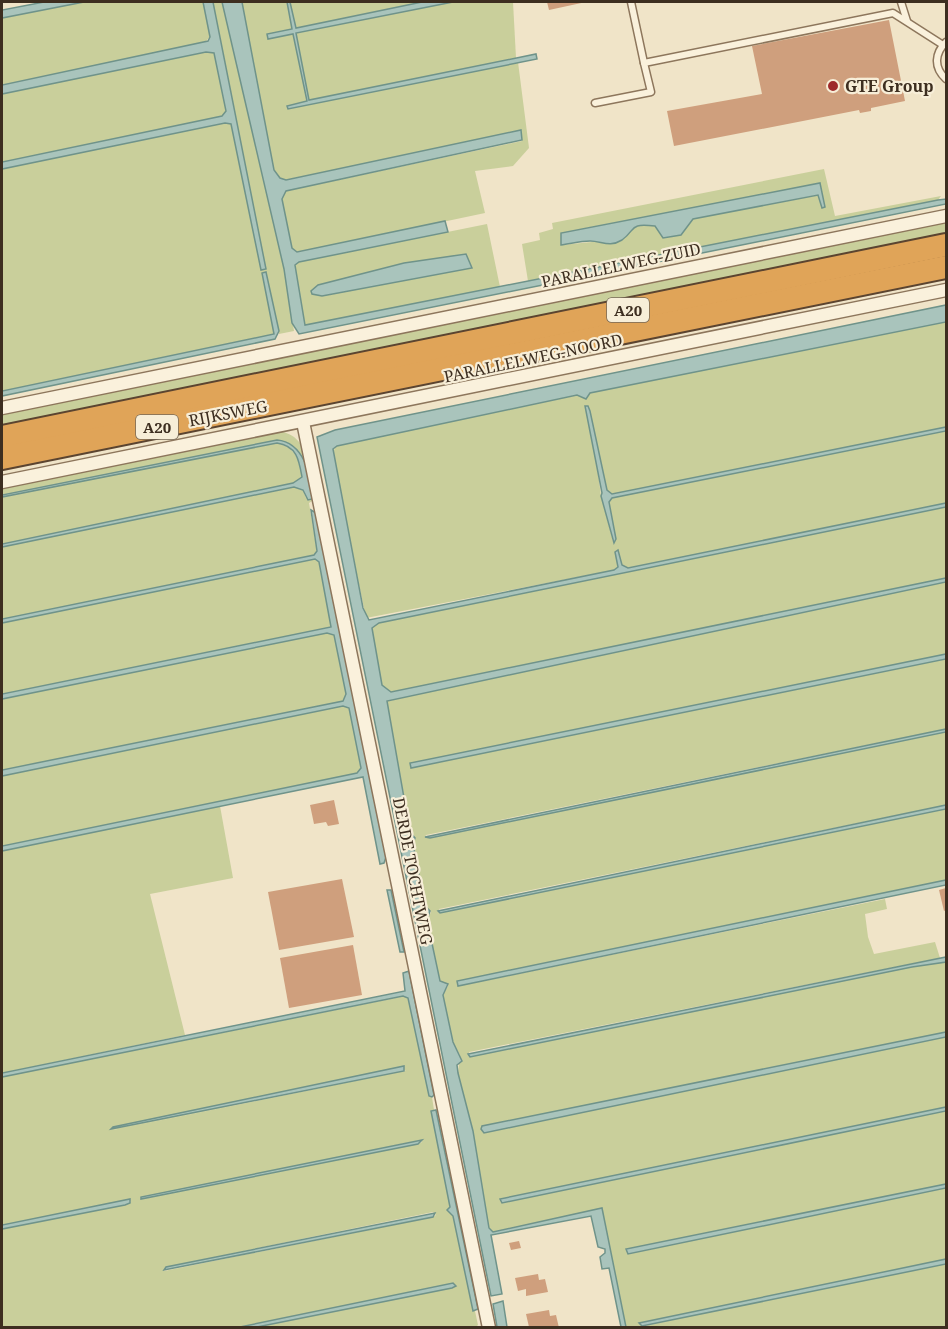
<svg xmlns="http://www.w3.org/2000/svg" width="948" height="1329" viewBox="0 0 948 1329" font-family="'Noto Serif',serif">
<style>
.green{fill:#c9cf9b;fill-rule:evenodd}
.water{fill:#a9c4bc;stroke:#6f938a;stroke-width:1.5}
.building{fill:#cf9f7d}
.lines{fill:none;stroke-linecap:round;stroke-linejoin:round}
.service-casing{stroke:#8d765c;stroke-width:9}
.minor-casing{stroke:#8d765c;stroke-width:15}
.motorway-casing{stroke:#5b4430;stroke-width:26}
.service{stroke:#faf1dc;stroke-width:6}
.minor{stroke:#faf1dc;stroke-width:12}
.motorway{stroke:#e0a458;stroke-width:22}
.poi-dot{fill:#9e2a2b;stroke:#f7eed8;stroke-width:2}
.labels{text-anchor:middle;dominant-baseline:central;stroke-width:4.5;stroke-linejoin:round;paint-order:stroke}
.shield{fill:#f7eed8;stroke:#756857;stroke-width:1.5}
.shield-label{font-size:15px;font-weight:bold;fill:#3d2e20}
.poi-label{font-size:16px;font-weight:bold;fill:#3d2e20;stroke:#f7eed8;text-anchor:start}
.street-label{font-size:16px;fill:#3d2e20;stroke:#f7eed8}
</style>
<rect width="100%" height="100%" fill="#f0e4c8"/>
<g class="green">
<path d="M84,2H203L210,37L204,43L2,85V18Z"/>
<path d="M213,2H222L284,269L294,331L279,334L266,272L262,273L274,334L2,391V169L225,123L231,124L262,270L236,117Z"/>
<path d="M242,2H287L292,30L268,34V38L293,34L307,101L288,106V109L518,62L529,148L513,166L475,171L485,213L310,250L297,252L292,248L281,198L286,191L522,141L521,131L285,180L280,178L274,170Z"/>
<path d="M290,2H422L295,28Z"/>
<path d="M453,2H513L516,58L309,100L296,33Z"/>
<path d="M206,52L214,53L216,59L226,111L222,116L2,162V94Z"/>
<path d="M824,169L835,216L941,196L938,200L528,281L522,244L540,240L539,233L553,229L552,223ZM819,184L823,195L822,208L819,195L692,219L655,226L644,224L632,228L623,239L561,245L586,228Z"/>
<path d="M946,221V234L2,426V413Z"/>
<path d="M487,224L500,287L305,325L295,265L299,262ZM404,263L472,268L322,296L375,271Z"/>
<path d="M946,322V427L612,494L607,491L590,411L601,496L613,541L616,539L609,502L612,498L946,431V503L628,568L622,565L618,550L615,552L618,567L614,570L366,618L332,454L336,446L578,395L586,399L590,393Z"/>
<path d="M276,431C311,433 309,472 315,499L309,503L317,552L314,555L2,619V547L294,487L303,490L306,498L299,451L277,440L2,495V487Z"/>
<path d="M266,443C292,442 298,454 303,477L299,482L2,544V497Z"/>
<path d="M946,507V578L391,692L382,685L372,635V628L378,623Z"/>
<path d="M315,559L319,562L331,627L2,694V623Z"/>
<path d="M946,582V654L410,764L411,768L946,659V729L426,835L425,837L430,838L946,732V805L439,909L440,913L946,809V880L457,981L459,986L885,899L887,909L865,914L868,937L874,954L935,942L940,958L469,1052L470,1057L912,967L946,962V1032L483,1126L482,1132L946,1037V1107L501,1199L502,1203L946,1111V1184L626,1249L628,1254L946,1188V1259L639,1323L642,1326L946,1264V1327H626L602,1209L492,1232L489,1229L473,1131L458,1073L460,1055L453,1042L443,995L448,986L440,981L427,920L431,912L425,907L413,844L415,838L410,832L387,701Z"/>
<path d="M327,633L334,635L346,694L343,701L2,770V699Z"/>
<path d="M343,706L349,707L361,769L357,773L2,846V776Z"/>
<path d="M220,806L233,878L150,894L185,1035L2,1073V851Z"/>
<path d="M405,996L408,998L429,1096L432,1097L434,1110L432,1111L478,1325L475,1328L257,1327L452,1288L456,1286L453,1283L240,1327H2V1229L125,1205L131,1201L2,1225V1077ZM406,1070L404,1071L113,1130ZM420,1140L422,1142L418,1144L141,1199ZM433,1212L436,1215L433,1217L164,1271L166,1267Z"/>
</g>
<g class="water">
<path d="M44,2H84L2,18V10Z"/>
<path d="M203,2H213L266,269L261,270L231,124L225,123L2,169V162L222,116L226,111L214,53L206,52L2,94V85L208,41L210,37Z"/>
<path d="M222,2H242L274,170L280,178L286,180L521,130L522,140L286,191L282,199L292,248L297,252L445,221L448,232L299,262L295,265L305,325L938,200L946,199V204L299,334L292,323L284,269Z"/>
<path d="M287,2H290L296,28L422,2H453L296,33L309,100L536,54L537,59L288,109L287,106L307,101L293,34L268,39L267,34L292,29Z"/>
<path d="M820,183L825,207L822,208L818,195L693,219L681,235L663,238L655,226C628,223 637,229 622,240C609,248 602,241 590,241C580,241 570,244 561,245V233Z"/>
<path d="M466,254L472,268L322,296L312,294L311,291L318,285L404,263Z"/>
<path d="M266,272L279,331L275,339L2,396V391L274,334L262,273Z"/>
<path d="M946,305V322L590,393L586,399L577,395L337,446L333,449L363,608L369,620L614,570L618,567L615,552L618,550L622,565L628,568L946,503V507L379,623L372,628L382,685L391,692L946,578V582L387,701L410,832L415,838L413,844L425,906L430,911L427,920L440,981L448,984L443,995L453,1042L462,1061L457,1065L458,1073L473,1131L489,1228L493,1232L602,1208L626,1327H621L609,1268L602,1269L600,1257L605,1253V1249L598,1247L591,1216L491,1235L502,1294L491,1296L317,437L335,430Z"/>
<path d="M585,406H588L590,411L607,490L612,494L946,427V431L612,498L609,502L616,539L614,543L601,496L602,493Z"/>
<path d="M277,440C303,442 313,476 312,499L308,500L303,490L294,487L2,547V544L293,483L302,477C299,460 297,446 277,443L2,497V495Z"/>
<path d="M311,510L316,513L386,857L384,863L380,864L363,777L2,851V846L357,773L361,768L349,708L343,706L2,776V770L343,701L346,694L334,635L327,633L2,699V694L331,627L319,562L315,559L2,623V619L314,555L317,551Z"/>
<path d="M946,654V659L411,768L410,763Z"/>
<path d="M946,729V732L430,838L425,837Z"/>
<path d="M946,805V809L440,913L438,911Z"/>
<path d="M946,880V885L458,986L457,981Z"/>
<path d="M387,890H391L404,952H400Z"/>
<path d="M946,957V962L912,967L470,1057L468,1054Z"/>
<path d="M409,971L434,1095L432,1097L429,1096L408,998L403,996L2,1077V1073L405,991L403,973Z"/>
<path d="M946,1032V1037L484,1133L481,1129L482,1126Z"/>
<path d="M404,1066V1071L111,1129L113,1127Z"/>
<path d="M946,1107V1111L502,1203L500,1199Z"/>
<path d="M436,1110L478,1309L473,1311L453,1216L447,1210L450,1207L431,1111Z"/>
<path d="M422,1140L418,1144L141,1199V1197Z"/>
<path d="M946,1184V1188L628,1254L626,1249Z"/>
<path d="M130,1199V1203L125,1205L2,1229V1225Z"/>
<path d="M435,1213L433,1217L164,1270L166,1267Z"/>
<path d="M946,1259V1264L642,1326L639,1323Z"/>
<path d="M453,1283L456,1286L452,1288L257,1327H240Z"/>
<path d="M503,1301L507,1327H497L493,1304Z"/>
</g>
<g class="building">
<path d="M547,2H586L549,10Z"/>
<path d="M889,20L905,101L871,108V111L860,113L859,110L674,146L667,111L762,94L752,46Z"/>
<path d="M334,800L339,824L328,826L326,822L314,824L310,805Z"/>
<path d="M342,879L354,937L279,950L268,892Z"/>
<path d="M946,888V910L944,911L939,890Z"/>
<path d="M353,945L362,995L289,1008L280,958Z"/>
<path d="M519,1241L521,1248L511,1250L509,1243Z"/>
<path d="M538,1274L539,1280L545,1279L548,1292L526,1296V1289L518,1291L515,1278Z"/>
<path d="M549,1310L550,1316L556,1315L559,1328L529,1327L526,1314Z"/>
</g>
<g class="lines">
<g class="service-casing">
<g id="service">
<path d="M631,2L644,63"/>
<path d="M901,2L907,21"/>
<path d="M946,42C935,53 933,67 946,79"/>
<path d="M595,103L651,92L644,63L893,13L943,45"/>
</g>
</g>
<g class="minor-casing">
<g id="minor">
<path d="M2,408L946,216"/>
<path d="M303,422L489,1328"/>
<path d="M2,482L946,290"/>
</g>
</g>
<g class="motorway-casing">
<g id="motorway">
<path d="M2,437L946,245"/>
<path d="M2,458L946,267"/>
</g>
</g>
<use href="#service" class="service"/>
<use href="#minor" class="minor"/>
<use href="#motorway" class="motorway"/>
</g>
<circle class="poi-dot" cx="833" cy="86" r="6"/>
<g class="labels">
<g class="shield">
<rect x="607" y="298" width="42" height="24" rx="4.5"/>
<rect x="136" y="415" width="42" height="24" rx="4.5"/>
</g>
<g class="shield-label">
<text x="628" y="310">A20</text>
<text x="157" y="427">A20</text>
</g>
<g class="poi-label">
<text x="845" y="86">GTE Group</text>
</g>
<g class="street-label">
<text transform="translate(621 265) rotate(-12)">PARALLELWEG-ZUID</text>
<text transform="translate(533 358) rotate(-12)">PARALLELWEG-NOORD</text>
<text transform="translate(228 413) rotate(-11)">RIJKSWEG</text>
<text transform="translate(413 871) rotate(79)">DERDE TOCHTWEG</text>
</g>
</g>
<rect width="948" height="1329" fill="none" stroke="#3d2e20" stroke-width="6"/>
</svg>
